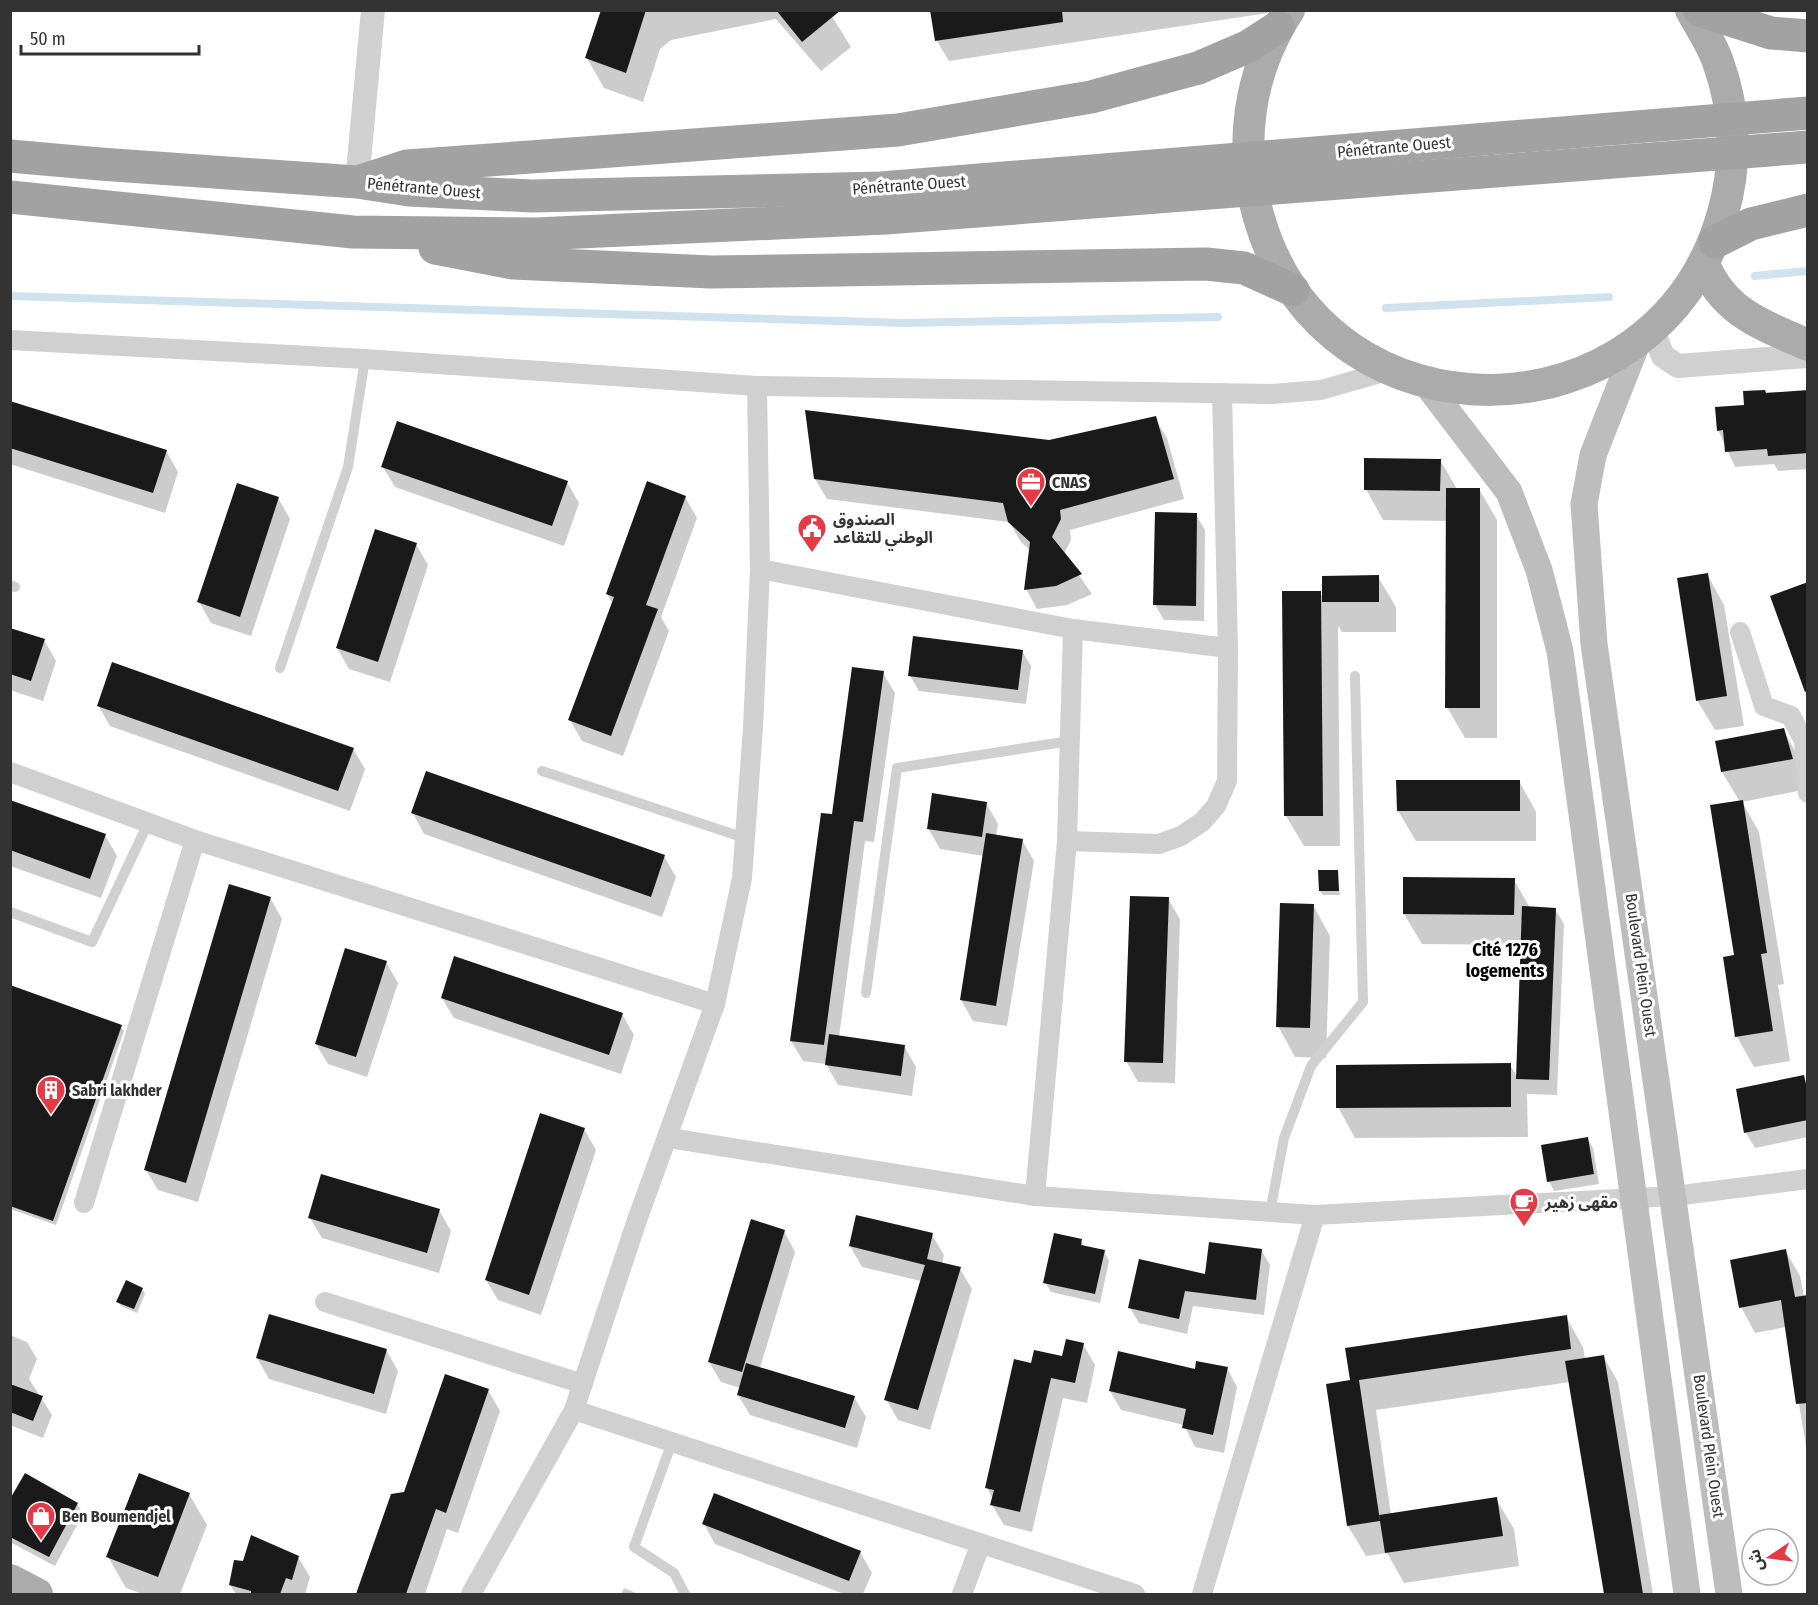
<svg xmlns="http://www.w3.org/2000/svg" width="1818" height="1605" viewBox="0 0 1818 1605" font-family="'Fira Sans Condensed','Noto Sans Arabic',sans-serif">
<style>
.shadow{fill:#0003}
.lines{fill:none;stroke-linecap:round;stroke-linejoin:round}
.stream{stroke:#cfe2ee;stroke-width:8}
.building{fill:#1a1a1a}
.service{stroke:#d0d0d0;stroke-width:10}
.minor{stroke:#d0d0d0;stroke-width:20}
.tertiary{stroke:#d0d0d0;stroke-width:24}
.secondary{stroke:#bdbdbd;stroke-width:27}
.primary{stroke:#ababab;stroke-width:32}
.trunk{stroke:#a2a2a2;stroke-width:33}
.labels{text-anchor:middle;dominant-baseline:central;stroke-width:6;stroke-linejoin:round;paint-order:stroke}
.street-label{font-size:16px;fill:#333;stroke:#fff}
.poi-label{font-size:16px;font-weight:bold;fill:#333;stroke:#fff;text-anchor:start}
.neighbourhood-label{font-size:18px;font-weight:bold;fill:#000;stroke:#fff}
</style>
<rect width="100%" height="100%" fill="#fff"/>
<g class="shadow">
<path d="M603,10H828L851,47L821,71L776,19L671,40L660,49L643,102L604,88L587,58Z"/>
<path d="M932,10H1268V13L949,61L937,41Z"/>
<path d="M1808,391V469L1778,471L1774,464L1735,467L1718,430L1746,406L1744,393Z"/>
<path d="M10,402L166,451L178,472L165,513L10,464Z"/>
<path d="M1155,418L1167,438L1184,499L1070,530L1071,540L1064,554L1092,594L1067,605L1037,609L1026,589L1031,551L1021,542L1009,522L827,499L815,479L1049,442Z"/>
<path d="M1440,460L1457,489H1479L1497,520V738H1465L1447,707V521L1383,520L1366,489Z"/>
<path d="M383,467L567,482L579,503L564,546L395,487Z"/>
<path d="M685,497L697,518L661,617L669,631L623,756L582,741L570,720L613,604L607,594Z"/>
<path d="M278,498L290,519L251,636L211,623L199,602Z"/>
<path d="M1196,515L1205,530L1204,621L1164,620L1155,605Z"/>
<path d="M416,544L428,565L390,682L349,669L337,648Z"/>
<path d="M1707,574L1724,605L1744,726L1715,730L1697,700Z"/>
<path d="M1378,577L1396,607V632H1342L1338,626L1340,846H1304L1286,816L1320,593L1324,599Z"/>
<path d="M10,629L44,640L56,661L43,701L10,690Z"/>
<path d="M1022,651L1031,666L1026,704L919,691L910,676Z"/>
<path d="M883,673L895,693L874,842L865,841L839,1037L904,1046L916,1067L912,1096L838,1085L826,1064L803,1061L791,1041L834,816Z"/>
<path d="M98,705L353,749L365,769L350,811L110,726Z"/>
<path d="M1783,729L1800,760L1808,789L1742,802L1759,832L1784,984L1778,985L1790,1061L1754,1067L1737,1037L1740,802L1722,772Z"/>
<path d="M1519,781L1536,812V841H1416L1398,811Z"/>
<path d="M10,801L105,835L117,856L101,898L10,866Z"/>
<path d="M986,803L998,824L996,836L1022,840L1034,861L1007,1026L973,1021L961,1000L984,856L940,849L928,828Z"/>
<path d="M413,813L664,856L676,877L662,917L424,834Z"/>
<path d="M1337,871L1340,895H1323L1320,891Z"/>
<path d="M1514,880L1530,908L1555,909L1564,924L1557,1095L1527,1094L1528,1137L1355,1138L1338,1107L1510,1065L1518,1078L1522,945L1422,944L1404,914Z"/>
<path d="M270,898L282,919L198,1202L158,1190L146,1170Z"/>
<path d="M1168,899L1180,919L1175,1083L1138,1082L1126,1061Z"/>
<path d="M1313,905L1330,936L1326,1058L1295,1057L1278,1026Z"/>
<path d="M386,962L398,983L367,1077L328,1064L316,1044Z"/>
<path d="M10,987L121,1027L124,1031L56,1225L10,1209Z"/>
<path d="M442,998L622,1014L634,1035L621,1074L454,1018Z"/>
<path d="M1803,1077L1808,1085V1137L1755,1148L1746,1133Z"/>
<path d="M584,1129L596,1150L541,1315L498,1300L486,1280Z"/>
<path d="M1587,1138L1593,1148L1599,1184L1554,1191L1549,1181Z"/>
<path d="M439,1210L451,1231L439,1273L322,1238L310,1218Z"/>
<path d="M784,1231L795,1252L760,1368L854,1397L866,1417L857,1448L750,1415L738,1395L740,1388L721,1382L709,1362Z"/>
<path d="M932,1235L944,1255L942,1264L960,1269L972,1289L930,1430L898,1420L886,1399L921,1281L862,1267L850,1246Z"/>
<path d="M1081,1241L1085,1247L1104,1251L1109,1261L1100,1303L1051,1292L1045,1282Z"/>
<path d="M1261,1250L1270,1265L1264,1315L1193,1306L1187,1334L1139,1323L1130,1308Z"/>
<path d="M1785,1250L1800,1276L1804,1297L1808,1296V1458L1786,1327L1755,1333L1741,1307Z"/>
<path d="M142,1289L145,1294L137,1313L121,1306L118,1302Z"/>
<path d="M1566,1317L1583,1347L1585,1359L1603,1356L1618,1382L1653,1594H1605L1570,1382L1376,1410L1391,1515L1496,1499L1514,1529L1519,1566L1404,1583L1387,1553L1366,1556L1348,1526L1351,1381Z"/>
<path d="M10,1335L27,1342L37,1359L29,1379L52,1415L43,1438L10,1425Z"/>
<path d="M1083,1344L1095,1365L1087,1403L1063,1398L1032,1532L1004,1525L992,1505L993,1499L987,1488L1032,1365L1063,1358Z"/>
<path d="M386,1350L398,1371L386,1414L269,1379L257,1358Z"/>
<path d="M1227,1368L1237,1387L1224,1453L1195,1447L1184,1425L1121,1410L1110,1391L1196,1371Z"/>
<path d="M488,1390L500,1411L458,1533L447,1529L425,1594H358L392,1495L405,1493Z"/>
<path d="M189,1494L207,1525L180,1594H143L126,1588L108,1557Z"/>
<path d="M10,1502L77,1504L83,1514L55,1566L10,1542Z"/>
<path d="M704,1524L860,1552L872,1573L863,1594H844L715,1544Z"/>
<path d="M298,1557L310,1577L305,1594H236L230,1585L244,1563Z"/>
<path d="M624,1588L638,1594H621Z"/>
</g>
<g class="lines">
<g class="stream">
<path d="M1755,276L1808,271"/>
<path d="M10,296L906,323L1218,317"/>
<path d="M1386,308L1609,297"/>
</g>
</g>
<g class="building">
<path d="M601,10H646L626,73L585,58Z"/>
<path d="M776,10H841L802,42Z"/>
<path d="M930,10H1062L1063,22L935,41Z"/>
<path d="M1765,390L1766,393L1808,390V453L1768,456L1767,449L1725,452L1723,430L1717,431L1715,407L1744,405L1743,391Z"/>
<path d="M10,401L167,450L153,493L10,448Z"/>
<path d="M805,410L1049,440L1156,416L1174,479L1060,510L1061,519L1052,537L1082,574L1056,586L1024,590L1030,542L1008,522L1003,503L814,479Z"/>
<path d="M397,421L568,481L552,526L381,467Z"/>
<path d="M1364,458L1441,459L1440,491L1364,490Z"/>
<path d="M647,481L686,496L646,605L658,609L611,736L568,720L614,597L606,594Z"/>
<path d="M237,483L279,497L240,617L197,602Z"/>
<path d="M1446,488H1480V708H1445Z"/>
<path d="M1155,512L1197,513L1196,606L1153,605Z"/>
<path d="M375,529L417,543L378,662L336,648Z"/>
<path d="M1708,573L1727,696L1696,701L1677,578Z"/>
<path d="M1379,575V602H1322V576Z"/>
<path d="M1808,582V691L1805,692L1770,596Z"/>
<path d="M1282,591H1321L1323,816H1284Z"/>
<path d="M10,628L45,639L31,681L10,674Z"/>
<path d="M913,636L1023,650L1018,690L908,676Z"/>
<path d="M112,662L354,748L338,791L97,706Z"/>
<path d="M852,667L884,671L863,822L854,821L824,1045L790,1041L821,813L832,814Z"/>
<path d="M1784,728L1793,759L1721,772L1715,741Z"/>
<path d="M426,771L665,855L651,897L411,813Z"/>
<path d="M1396,780H1520V811H1397Z"/>
<path d="M932,793L987,802L982,837L927,829Z"/>
<path d="M10,800L106,834L90,879L10,850Z"/>
<path d="M1743,800L1767,953L1761,954L1773,1031L1735,1037L1723,957L1734,955L1710,805Z"/>
<path d="M986,833L1023,839L996,1006L960,1000Z"/>
<path d="M1318,870H1338L1339,891H1319Z"/>
<path d="M1403,877L1515,878L1514,915L1403,914Z"/>
<path d="M229,884L271,897L186,1183L144,1170Z"/>
<path d="M1130,896L1169,897L1163,1063L1124,1062Z"/>
<path d="M1280,903L1314,904L1310,1028L1276,1027Z"/>
<path d="M1522,906L1556,908L1549,1080L1516,1079Z"/>
<path d="M345,948L387,961L356,1057L315,1044Z"/>
<path d="M454,956L623,1013L609,1055L441,998Z"/>
<path d="M10,985L122,1025L53,1221L10,1206Z"/>
<path d="M829,1034L905,1045L901,1076L825,1065Z"/>
<path d="M1511,1063V1107L1336,1108V1065Z"/>
<path d="M1804,1075L1808,1093V1120L1744,1133L1736,1089Z"/>
<path d="M540,1113L585,1128L529,1295L485,1280Z"/>
<path d="M1588,1137L1594,1174L1547,1182L1541,1145Z"/>
<path d="M321,1174L440,1209L427,1253L308,1218Z"/>
<path d="M856,1215L933,1233L927,1259L961,1267L918,1410L884,1400L925,1265L849,1246Z"/>
<path d="M751,1219L785,1230L742,1372L708,1362Z"/>
<path d="M1054,1233L1082,1239L1081,1245L1105,1250L1095,1294L1043,1283Z"/>
<path d="M1209,1242L1262,1249L1256,1300L1185,1291L1179,1319L1128,1308L1139,1259L1205,1274Z"/>
<path d="M1786,1249L1795,1297L1808,1295V1403L1796,1404L1781,1300L1739,1308L1730,1260Z"/>
<path d="M126,1280L143,1288L134,1309L116,1302Z"/>
<path d="M269,1314L387,1349L374,1394L256,1358Z"/>
<path d="M1567,1315L1571,1349L1359,1380L1380,1521L1347,1526L1326,1384L1350,1380L1345,1348Z"/>
<path d="M1066,1339L1084,1343L1075,1383L1051,1378L1020,1512L990,1505L994,1490L985,1488L1014,1359L1031,1363L1034,1350L1062,1356Z"/>
<path d="M1118,1351L1195,1369L1196,1361L1228,1367L1213,1435L1182,1428L1186,1409L1109,1391Z"/>
<path d="M1604,1355L1643,1594H1604L1565,1361Z"/>
<path d="M746,1363L855,1396L845,1428L737,1395Z"/>
<path d="M445,1374L489,1389L446,1513L436,1509L406,1594H356L391,1494L404,1492Z"/>
<path d="M10,1384L43,1396L33,1421L10,1412Z"/>
<path d="M25,1473L78,1503L49,1557L10,1537V1499Z"/>
<path d="M139,1473L190,1493L158,1577L106,1557Z"/>
<path d="M714,1493L861,1551L849,1581L702,1524Z"/>
<path d="M1497,1497L1503,1536L1385,1553L1379,1515Z"/>
<path d="M251,1535L299,1556L292,1580L286,1578L280,1594H251V1591L229,1585L234,1560L243,1561Z"/>
</g>
<g class="lines">
<g class="service">
<path d="M10,585L15,587"/>
<path d="M280,668L348,467L365,359"/>
<path d="M542,771L745,838"/>
<path d="M10,912L92,942L148,823"/>
<path d="M866,993L897,768L1070,741"/>
<path d="M1270,1212L1284,1138L1311,1066L1363,1002L1355,676"/>
<path d="M672,1442L634,1547L674,1573L685,1594"/>
</g>
<g class="minor">
<path d="M10,340L365,359L757,386L1272,394L1321,390L1391,370"/>
<path d="M760,569L1073,629L1228,648"/>
<path d="M1740,632L1764,706L1791,716L1804,741L1808,793"/>
<path d="M10,772L195,840L715,1004"/>
<path d="M1067,841L1159,844L1181,836L1202,822L1216,806L1227,781L1228,648L1222,393"/>
<path d="M669,1138L1035,1196L1315,1215L1674,1196L1808,1179"/>
<path d="M1035,1196L1067,841L1073,629"/>
<path d="M84,1203L195,840"/>
<path d="M325,1302L583,1384"/>
<path d="M574,1410L1135,1594"/>
<path d="M471,1594L574,1410L636,1223L715,1004L742,878L753,728L760,569L757,386"/>
<path d="M962,1594L981,1543"/>
<path d="M1202,1594L1315,1215"/>
</g>
<g class="tertiary">
<path d="M357,182L373,10"/>
<path d="M1652,330L1663,356L1678,366L1808,356"/>
</g>
<g class="secondary">
<path d="M1637,343L1593,455L1584,504L1594,644L1729,1594"/>
<path d="M1425,382L1509,492L1539,570L1560,651L1687,1594"/>
</g>
<g class="primary">
<path d="M1289,10C1248,73 1238,147 1259,218C1327,451 1658,445 1723,213C1737,164 1736,111 1718,62C1712,44 1700,27 1691,10"/>
<path d="M1704,264C1724,313 1763,325 1808,345"/>
<path d="M10,1580L37,1594"/>
</g>
<g class="trunk">
<path d="M1699,10L1771,33L1808,36"/>
<path d="M10,156L100,164L357,182L409,190L532,196L881,188L1808,113"/>
<path d="M364,180L407,166L898,130L1091,97L1198,68L1247,47L1278,27"/>
<path d="M10,197L353,232L536,234L886,218L1808,147"/>
<path d="M1715,242L1751,224L1808,210"/>
<path d="M435,248L513,263L711,272L1206,264L1244,268L1293,290"/>
</g>
</g>
<defs>
<g id="office-pin" transform="scale(1.5)"><path d="M0 17L-7.5 6A9.5 9.5 0 1 1 7.5 6Z" fill="#e63946" stroke="#fff"/><path d="M-6-3h4V-5.5h4V-3h4V5H-6ZM-1-4.5V-3h2v-1.5ZM-6 0V1H6V0Z" fill="#fff"/></g>
<g id="civic-pin" transform="scale(1.5)"><path d="M0 17L-7.5 6A9.5 9.5 0 1 1 7.5 6Z" fill="#e63946" stroke="#fff"/><path d="M-.6-6.5H3V-4.5H.6V-3L4-1V1h2V6H-6V1h2V-1L-.6-3ZM-1.2 2.5V6h2.4V2.5Z" fill="#fff"/></g>
<g id="building-pin" transform="scale(1.5)"><path d="M0 17L-7.5 6A9.5 9.5 0 1 1 7.5 6Z" fill="#e63946" stroke="#fff"/><path d="M-4-6H4V6H1V3H-1V6H-4ZM-2.5-4.3h1.7v1.8h-1.7ZM.8-4.3h1.7v1.8H.8ZM-2.5-1h1.7V.8h-1.7ZM.8-1h1.7V.8H.8Z" fill="#fff"/></g>
<g id="cafe-pin" transform="scale(1.5)"><path d="M0 17L-7.5 6A9.5 9.5 0 1 1 7.5 6Z" fill="#e63946" stroke="#fff"/><path d="M-5.5-4.5H6V0H3Q3 3.5 0 3.5H-2.5Q-5.5 3.5-5.5 0ZM3-3.2v2h1.7v-2ZM-6 4.5H4V6H-6Z" fill="#fff"/></g>
<g id="shop-pin" transform="scale(1.5)"><path d="M0 17L-7.5 6A9.5 9.5 0 1 1 7.5 6Z" fill="#e63946" stroke="#fff"/><path d="M-5-2.5h2.3a2.7 3.5 0 0 1 5.4 0H5L5.5 6h-11ZM-1.5-2.5h3a1.5 2.3 0 0 0-3 0Z" fill="#fff"/></g>
</defs>
<g fill-rule="evenodd">
<use href="#office-pin" x="1031" y="482"/>
<use href="#civic-pin" x="812" y="528"/>
<use href="#building-pin" x="51" y="1090"/>
<use href="#cafe-pin" x="1524" y="1202"/>
<use href="#shop-pin" x="41" y="1516"/>
</g>
<g class="labels">
<g class="street-label">
<text transform="translate(1394 147) rotate(-5)">Pénétrante Ouest</text>
<text transform="translate(909 185) rotate(-4)">Pénétrante Ouest</text>
<text transform="translate(424 188) rotate(5)">Pénétrante Ouest</text>
<text transform="translate(1641 965) rotate(82)">Boulevard Plein Ouest</text>
<text transform="translate(1709 1446) rotate(82)">Boulevard Plein Ouest</text>
</g>
<g class="poi-label">
<text x="1052" y="482">CNAS</text>
<text x="833" y="519">الصندوق<tspan x="833" dy="18">الوطني للتقاعد</tspan></text>
<text x="72" y="1090">Sabri lakhder</text>
<text x="1545" y="1202">مقهى زهير</text>
<text x="62" y="1516">Ben Boumendjel</text>
</g>
<g class="neighbourhood-label">
<text x="1505" y="950">Cité 1276<tspan x="1505" dy="21">logements</tspan></text>
</g>
</g>
<rect width="1818" height="1605" fill="none" stroke="#333333" stroke-width="24"/>
<g transform="translate(1770 1557) rotate(257)"><circle r="28" fill="#ffffff" stroke="#adadad" stroke-width="1.5"/>
<path d="M0-4.5L10 22L0 15L-10 22Z" fill="#e63946"/>
<text y="-9" font-size="16" font-weight="bold" text-anchor="middle" fill="#333333">ش</text>
</g>
<path d="M21 45v9h178v-9" fill="none" stroke="#333333" stroke-width="3"/>
<text x="30" y="45" font-size="18" fill="#333333" stroke="#ffffff" stroke-width="4.5" paint-order="stroke">50 m</text>
</svg>
